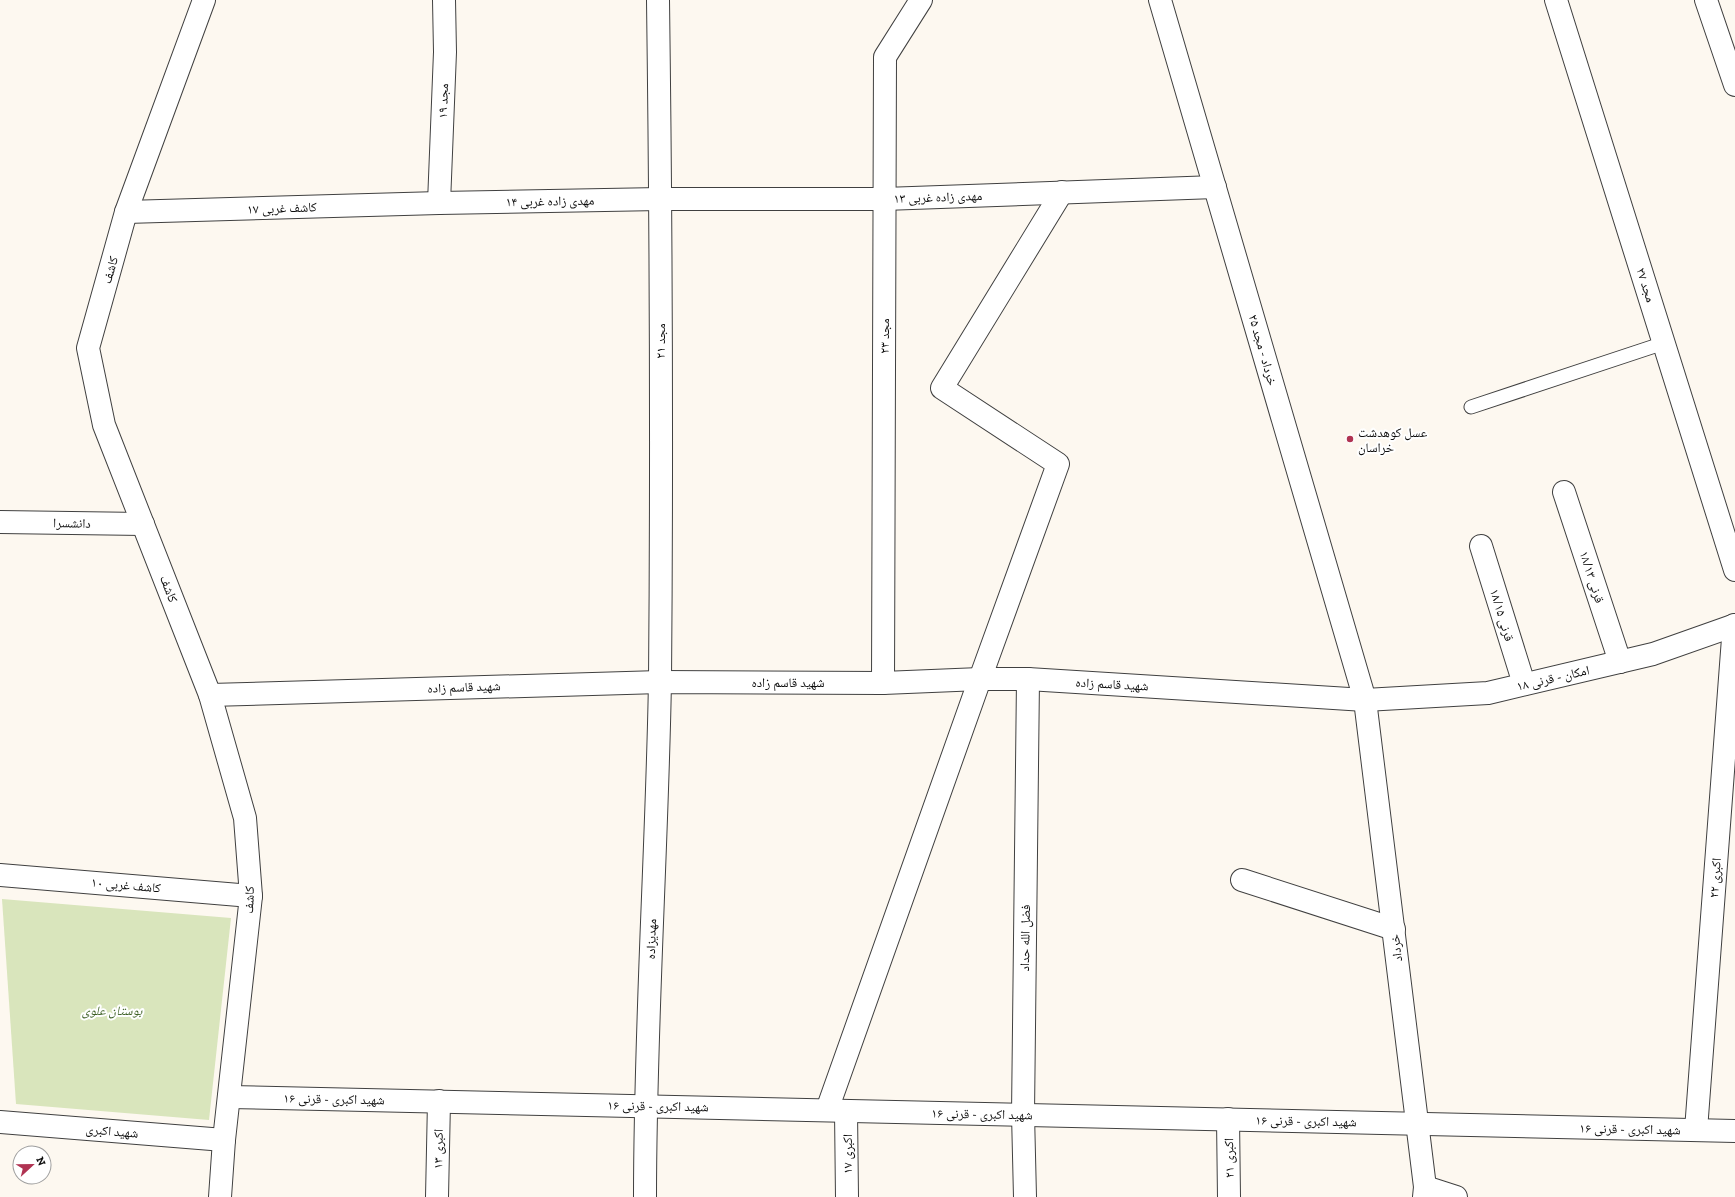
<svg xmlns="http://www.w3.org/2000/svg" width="1735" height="1197" viewBox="0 0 1735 1197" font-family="'Zilla Slab','Noto Naskh Arabic',serif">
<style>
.green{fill:#d9e5bc}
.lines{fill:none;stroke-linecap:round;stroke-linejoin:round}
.service-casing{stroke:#404040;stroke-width:15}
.minor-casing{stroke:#404040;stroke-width:24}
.service{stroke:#fff;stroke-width:13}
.minor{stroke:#fff;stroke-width:22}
.poi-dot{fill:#b03352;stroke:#fff;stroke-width:1.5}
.labels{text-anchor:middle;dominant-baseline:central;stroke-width:4;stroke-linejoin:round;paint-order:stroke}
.street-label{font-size:13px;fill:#0d0d0d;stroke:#fff}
.poi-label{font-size:13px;fill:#0d0d0d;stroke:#fff;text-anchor:start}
.park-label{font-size:13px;font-style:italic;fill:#3c5f24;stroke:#fff}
</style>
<rect width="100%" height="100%" fill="#fdf8f0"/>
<path class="green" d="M2,899L231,918L209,1120L16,1104Z"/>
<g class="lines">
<g class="service-casing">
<path id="service" d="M1471,407L1664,343"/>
</g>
<g class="minor-casing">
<g id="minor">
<path d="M204,0L126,212L88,348L104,425L210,695L245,818L251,896L224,1140L220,1197"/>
<path d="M1160,0L1365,700L1425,1187L1424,1197"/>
<path d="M1556,0L1735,570"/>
<path d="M1706,0L1735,85"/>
<path d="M439,203L445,52L444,0"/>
<path d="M126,212L439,203L660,199H884L1215,187"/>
<path d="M1564,492L1620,662"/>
<path d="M0,522L143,524"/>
<path d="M1481,546L1524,684"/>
<path d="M883,683L885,57L921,0"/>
<path d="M210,695L660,682L883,683L980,679H1028L1365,700L1488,693L1653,654L1735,625"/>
<path d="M0,875L251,896"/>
<path d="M1242,880L1394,929"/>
<path d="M229,1097L1735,1131"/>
<path d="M827,1110L980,679L1058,464L942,388L1062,192"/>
<path d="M846,1111L847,1197"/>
<path d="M1228,1119L1229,1197"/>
<path d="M0,1122L224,1140"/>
<path d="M1696,1130L1734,625"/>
<path d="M1425,1187L1456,1197"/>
<path d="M437,1197L439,1101"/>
<path d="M645,1197C645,1024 657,852 660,680C662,453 661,227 658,0"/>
<path d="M1025,1197L1023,1114L1028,679"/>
</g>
</g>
<use href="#service" class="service"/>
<use href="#minor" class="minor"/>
</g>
<circle class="poi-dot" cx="1350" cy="439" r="4"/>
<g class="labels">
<g class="street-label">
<text transform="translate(443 101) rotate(-88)">مجد ۱۹</text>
<text transform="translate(938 197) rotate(-2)">مهدی زاده غربی ۱۳</text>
<text transform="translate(550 201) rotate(-1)">مهدی زاده غربی ۱۴</text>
<text transform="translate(282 208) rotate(-2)">کاشف غربی ۱۷</text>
<text transform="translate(110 270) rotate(-74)">کاشف</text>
<text transform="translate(1646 285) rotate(72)">مجد ۲۷</text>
<text transform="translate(884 336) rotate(-90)">مجد ۲۳</text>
<text transform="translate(660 341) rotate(-90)">مجد ۲۱</text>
<text transform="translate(1263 350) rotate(74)">خرداد - مجد ۲۵</text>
<text transform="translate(72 523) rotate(1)">دانشسرا</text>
<text transform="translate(1592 577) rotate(72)">قرنی ۱۸/۱۳</text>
<text transform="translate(169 589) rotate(69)">کاشف</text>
<text transform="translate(1502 615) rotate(73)">قرنی ۱۸/۱۵</text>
<text transform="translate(1553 678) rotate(-13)">امکان - قرنی ۱۸</text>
<text x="788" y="682">شهید قاسم زاده</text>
<text transform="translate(1112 684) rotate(3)">شهید قاسم زاده</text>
<text transform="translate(464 687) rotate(-2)">شهید قاسم زاده</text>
<text transform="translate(1715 878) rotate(-86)">اکبری ۲۲</text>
<text transform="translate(126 885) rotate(5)">کاشف غربی ۱۰</text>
<text transform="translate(249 900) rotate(-88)">کاشف</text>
<text transform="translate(1025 938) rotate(-89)">فضل الله حداد</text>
<text transform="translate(651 939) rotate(-88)">مهدیزاده</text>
<text transform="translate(1396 948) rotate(-97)">خرداد</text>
<text transform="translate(334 1099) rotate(1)">شهید اکبری - قرنی ۱۶</text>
<text transform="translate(658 1106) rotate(1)">شهید اکبری - قرنی ۱۶</text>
<text transform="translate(982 1114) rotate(1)">شهید اکبری - قرنی ۱۶</text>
<text transform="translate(1306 1121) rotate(1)">شهید اکبری - قرنی ۱۶</text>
<text transform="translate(1630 1129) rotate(1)">شهید اکبری - قرنی ۱۶</text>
<text transform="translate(112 1131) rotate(5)">شهید اکبری</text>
<text transform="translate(438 1149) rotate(-89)">اکبری ۱۳</text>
<text transform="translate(847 1154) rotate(-90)">اکبری ۱۷</text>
<text transform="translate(1229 1158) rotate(-91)">اکبری ۲۱</text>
</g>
<g class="poi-label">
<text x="1358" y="432">عسل كوهدشت<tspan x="1358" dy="15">خراسان</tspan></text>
</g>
<g class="park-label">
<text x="112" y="1010">بوستان علوی</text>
</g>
</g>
<g transform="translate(32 1165) rotate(68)"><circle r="19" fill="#ffffff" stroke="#9e9e9e"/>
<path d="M0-3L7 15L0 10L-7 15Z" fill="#b03352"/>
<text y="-6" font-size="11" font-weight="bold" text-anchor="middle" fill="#0d0d0d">N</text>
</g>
</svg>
